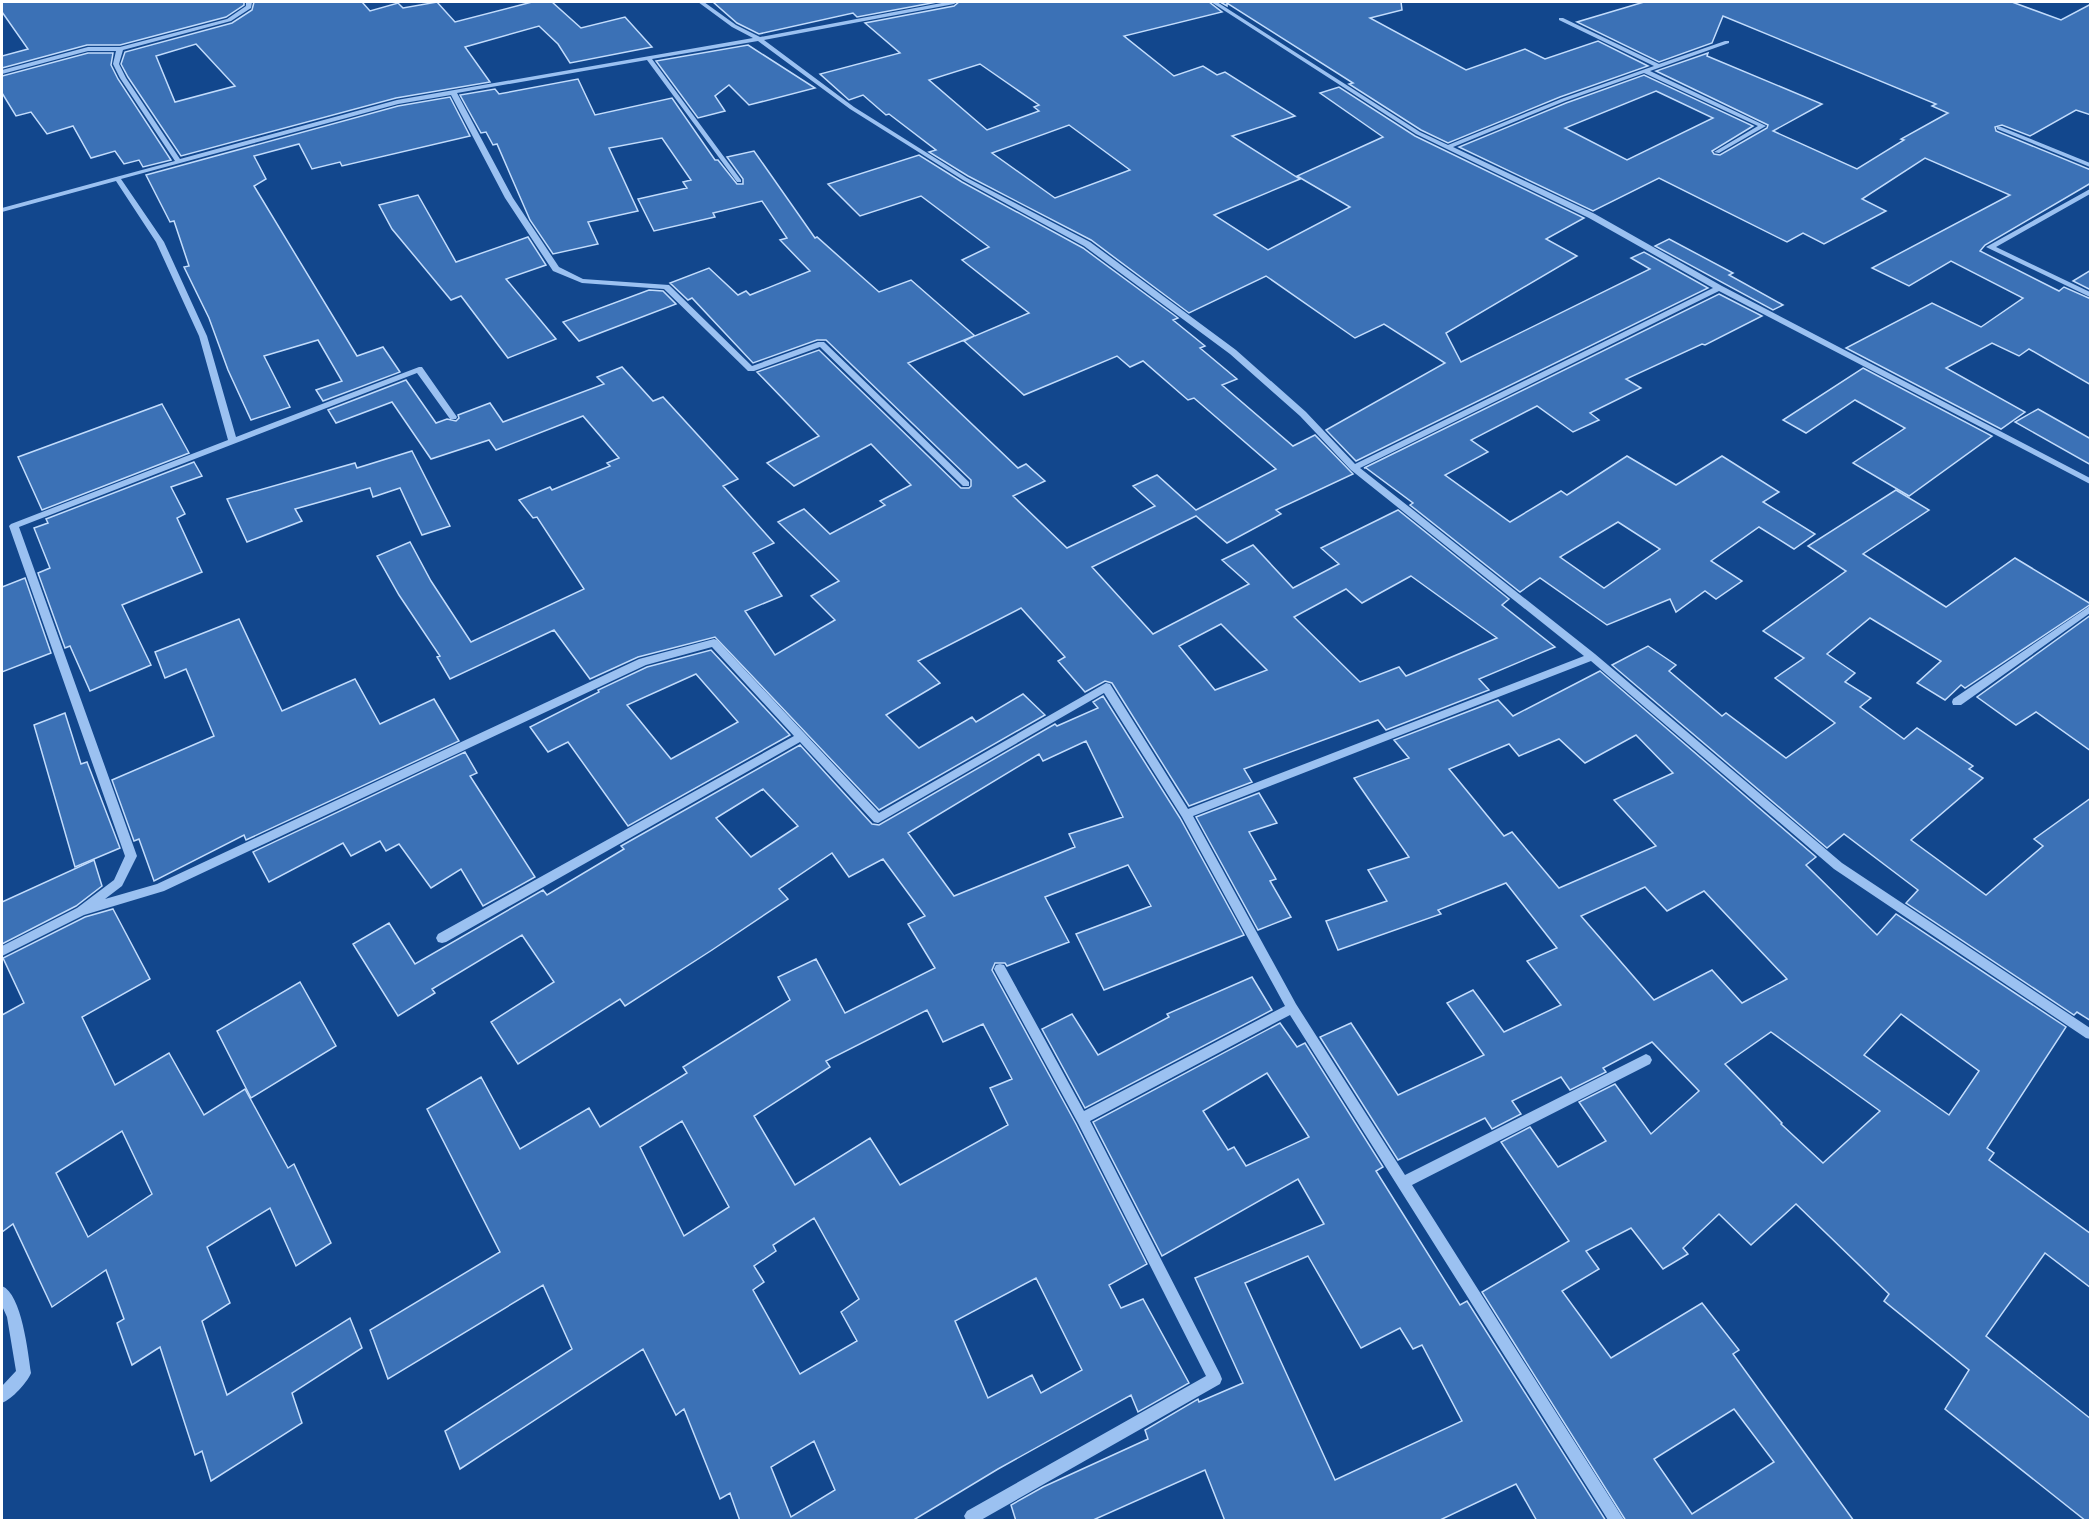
<svg xmlns="http://www.w3.org/2000/svg" width="2092" height="1522" viewBox="0 0 2092 1522" font-family="Arial,sans-serif">
<style>
.building{fill:#3b71b6;stroke:#c2dcfc;stroke-width:1.5;fill-rule:evenodd}
.lines{fill:none;stroke-linecap:round;stroke-linejoin:round}
.minor{fill:#9bc1f1;fill-rule:evenodd}
</style>
<rect width="100%" height="100%" fill="#12478d"/>
<g class="building">
<path d="M2,2H244V5L226,17L120,45H87L2,68V56L28,49L2,12Z"/>
<path d="M254,2H362L370,11L398,3L403,8L437,2L455,22L532,2H552L581,28L625,17L652,47L570,63L558,44L539,26L465,47L490,82L396,98L181,156L128,77L121,64L125,52L232,23L252,10ZM196,44L235,86L175,102L156,56Z"/>
<path d="M713,2H937L857,17L853,13L759,34L737,23Z"/>
<path d="M959,2H1209L1222,12L1124,36L1174,76L1203,66L1217,75L1225,72L1295,116L1232,136L1300,179L1214,215L1268,250L1350,207L1297,176L1383,137L1320,93L1339,87L1415,136L1584,218L1546,239L1577,256L1446,333L1461,362L1650,269L1631,258L1644,252L1708,288L1356,461L1326,430L1445,363L1384,324L1355,338L1266,276L1189,313L1091,240L968,176L929,152L936,150L889,114L886,115L863,95L849,100L820,74L900,53L865,23L954,6ZM980,64L1039,105L1034,107L1039,111L987,130L929,80ZM1069,125L1130,170L1055,198L992,153Z"/>
<path d="M1220,2H1401L1402,10L1370,18L1466,70L1525,49L1545,59L1598,41L1648,66L1560,97L1448,143L1421,130L1349,84L1353,83L1227,3V6Z"/>
<path d="M1644,2H2012L2061,20L2091,4V115L2076,110L2030,136L2002,125L1995,127L1996,131L2091,170V183L1985,245L1980,251L2059,291L2064,287L2091,299V385L2029,349L2019,356L1992,343L1946,368L2025,412L2001,429L1846,348L1932,303L1981,327L2023,298L1951,261L1909,286L1872,268L2010,195L1925,158L1862,199L1886,211L1824,244L1803,233L1787,242L1659,178L1593,211L1459,147L1566,103L1644,75L1753,126L1712,151L1714,154L1720,155L1767,128L1768,125L1656,71L1708,53L1707,56L1822,104L1773,131L1857,169L1904,140L1901,139L1948,113L1932,106L1936,104L1723,16L1712,43L1659,62L1577,22ZM1656,91L1713,118L1627,160L1565,128Z"/>
<path d="M748,45L815,88L749,105L729,85L715,96L725,111L698,118L656,61Z"/>
<path d="M88,53H113L111,65L118,79L171,160L143,167L139,160L124,164L115,151L91,158L73,126L47,134L31,112L16,116L2,93V76Z"/>
<path d="M578,79L595,115L672,98L715,160H718L737,184H743V179L727,157L754,151L815,238L817,237L879,292L911,280L975,336L1029,313L962,260L989,247L921,196L860,216L828,184L919,155L962,182L1083,248L1178,318L1173,320L1205,346L1200,348L1237,379L1222,385L1293,446L1315,435L1353,474L1276,510L1281,514L1227,543L1196,516L1092,567L1153,634L1249,584L1222,560L1253,545L1293,588L1339,564L1321,548L1398,510L1509,599L1502,605L1555,647L1479,679L1489,690L1386,730L1378,720L1244,769L1252,782L1189,806L1112,683L1105,681L1085,692L1058,661L1065,657L1021,608L918,661L940,683L886,715L919,748L972,717L976,722L1023,694L1045,715L879,810L715,637L638,657L590,679L554,630L450,679L437,657L440,656L399,595L377,556L410,542L431,581L471,642L584,589L537,517L533,518L519,500L550,487L552,490L610,466L607,463L619,458L583,416L496,450L489,440L431,459L392,402L336,423L328,410L406,380L436,423L447,419L456,421L459,418L458,415L490,403L503,422L604,384L597,377L622,367L653,401L663,397L738,479L723,486L774,543L753,553L782,596L745,611L775,655L835,620L811,596L839,581L778,522L804,509L830,534L885,505L880,501L911,485L871,444L794,486L767,463L819,436L757,372L819,350L961,488H969L971,486V480L826,340H817L753,363L692,298L688,300L670,283L709,268L738,295L746,291L750,295L810,271L780,240L787,238L762,201L713,213L715,217L654,231L638,199L687,188L683,182L691,180L662,138L609,148L638,211L588,222L598,244L553,254L530,220L497,144L493,145L486,132L481,133L460,95L495,89L499,94ZM974,336L964,341L1024,395L1117,356L1130,367L1143,361L1188,400L1194,398L1276,469L1196,510L1157,475L1133,486L1155,506L1067,548L1013,496L1045,481L1026,464L1018,468L908,363ZM1411,576L1497,638L1406,676L1399,667L1360,682L1294,617L1346,589L1362,603ZM1221,624L1267,670L1215,690L1179,646Z"/>
<path d="M450,97L470,136L342,166L340,162L312,169L299,144L254,156L266,179L254,186L357,356L383,347L400,372L323,401L316,390L342,381L318,340L264,356L290,407L251,420L228,370L209,318L184,267L189,266L174,221L170,222L146,175L398,106Z"/>
<path d="M418,195L456,262L528,237L546,265L506,279L556,339L508,358L461,296L451,300L392,229L379,205Z"/>
<path d="M1669,239L1733,273L1729,275L1783,305L1773,310L1655,246Z"/>
<path d="M2091,270V290L2073,281Z"/>
<path d="M649,290L663,291L676,304L579,341L563,322Z"/>
<path d="M1719,294L1762,316L1705,345L1702,344L1626,379L1641,388L1590,413L1599,420L1573,432L1537,406L1471,440L1488,452L1445,475L1510,522L1561,491L1567,495L1627,456L1676,485L1722,456L1779,492L1763,502L1815,534L1794,549L1759,527L1711,561L1742,581L1716,599L1705,591L1676,612L1670,599L1607,625L1540,578L1520,592L1410,505L1413,503L1366,468H1364ZM1618,522L1660,549L1604,588L1560,557Z"/>
<path d="M1863,368L1992,436L1909,496L1853,463L1905,428L1855,400L1806,433L1783,420Z"/>
<path d="M162,404L189,453L42,510L18,457Z"/>
<path d="M2038,409L2091,439V465L2015,422Z"/>
<path d="M412,451L450,526L422,535L400,488L373,497L370,488L295,509L302,521L247,542L227,499L355,463L357,468Z"/>
<path d="M194,462L202,476L171,487L185,514L177,518L202,572L122,605L151,665L90,691L70,646L65,648L38,573L50,568L34,528L48,523L46,519Z"/>
<path d="M1896,490L1929,510L1863,554L1946,607L2015,558L2091,604L1965,688L1961,685L1945,700L1917,683L1941,661L1870,618L1827,654L1855,673L1845,682L1871,698L1860,707L1904,739L1917,728L1973,766L1969,769L1983,778L1911,840L1986,895L2043,846L2034,839L2091,798V1021L2077,1012L2074,1015L1906,903L1918,890L1844,834L1827,848L1612,665L1648,646L1676,665L1669,671L1722,716L1726,713L1786,758L1835,723L1775,678L1804,658L1763,631L1846,571L1808,546Z"/>
<path d="M25,578L51,653L2,672V587Z"/>
<path d="M2091,615V751L2036,712L2016,725L1977,697Z"/>
<path d="M239,619L282,711L355,679L380,724L434,699L459,741L246,840L244,835L154,881L139,839L134,841L112,780L214,736L186,669L165,678L155,652Z"/>
<path d="M711,650L790,735L628,826L568,742L548,752L530,727L599,692L598,690L647,667ZM696,674L738,722L671,759L627,705Z"/>
<path d="M1600,671L1816,857L1806,865L1877,935L1896,914L2066,1027L1987,1148L1994,1153L1989,1160L2091,1234V1288L2045,1253L1986,1336L2091,1419V1521H2086L1945,1409L1969,1370L1884,1301L1889,1294L1796,1204L1751,1245L1719,1214L1683,1248L1688,1254L1663,1269L1631,1228L1586,1251L1599,1269L1562,1291L1611,1358L1702,1303L1739,1350L1733,1354L1854,1521H1626L1482,1292L1569,1241L1501,1142L1530,1127L1558,1167L1606,1141L1579,1102L1615,1084L1651,1134L1699,1091L1652,1042L1603,1068L1606,1072L1570,1090L1561,1077L1512,1101L1521,1114L1492,1129L1485,1118L1398,1160L1320,1037L1351,1023L1398,1095L1484,1055L1447,1003L1473,990L1504,1032L1561,1005L1527,961L1557,948L1506,883L1438,910L1441,914L1338,950L1326,921L1387,901L1368,870L1409,857L1354,778L1409,758L1394,740L1498,700L1513,716ZM1636,735L1673,773L1614,800L1656,846L1559,888L1512,832L1504,836L1449,769L1509,744L1519,756L1559,739L1585,763ZM1645,887L1667,911L1704,891L1787,979L1742,1003L1712,970L1654,1000L1581,916ZM1901,1014L1979,1071L1949,1115L1864,1055ZM1771,1032L1880,1111L1823,1163L1781,1124L1782,1123L1725,1064ZM1734,1409L1774,1462L1692,1514L1654,1459Z"/>
<path d="M1103,696L1180,818L1244,935L1104,990L1076,934L1151,906L1128,865L1045,897L1069,942L1007,966L1005,963H995L992,970L1076,1124L1147,1264L1109,1285L1121,1308L1143,1299L1189,1383L1138,1412L1131,1395L998,1469L912,1521H740L730,1493L720,1499L684,1409L676,1415L643,1349L460,1469L445,1431L572,1349L543,1285L388,1379L370,1330L500,1252L427,1109L481,1077L520,1149L589,1108L600,1127L687,1073L683,1067L790,1000L778,977L816,959L845,1013L935,968L908,924L925,916L883,859L849,877L832,853L779,889L788,899L712,950L625,1006L620,999L518,1064L491,1022L554,982L522,935L432,989L435,993L398,1016L353,944L389,923L415,964L543,890L547,895L624,849L621,846L800,745L872,824L879,825L1055,724L1057,726L1098,708L1093,702ZM1086,741L1123,817L1069,834L1075,847L954,896L908,833L1039,754L1043,761ZM763,789L798,826L751,857L716,818ZM927,1010L943,1042L983,1024L1012,1079L990,1088L1008,1125L900,1185L870,1138L795,1185L754,1116L830,1067L826,1061ZM682,1121L729,1207L684,1236L640,1147ZM814,1218L859,1299L841,1312L857,1341L800,1374L753,1290L764,1282L754,1266L776,1251L773,1245ZM1036,1278L1082,1370L1041,1393L1032,1375L988,1398L955,1321ZM814,1441L835,1490L791,1517L771,1467Z"/>
<path d="M65,713L81,764L87,762L120,848L75,867L34,725Z"/>
<path d="M465,752L477,773L470,776L535,877L483,906L461,869L431,888L399,844L386,851L380,841L351,856L343,843L269,882L253,852Z"/>
<path d="M1259,793L1277,823L1249,832L1276,879L1270,881L1291,917L1258,930L1196,817Z"/>
<path d="M94,860L102,886L76,906L2,944V902Z"/>
<path d="M113,909L150,979L82,1017L115,1085L169,1053L204,1115L245,1089L288,1168L294,1164L331,1243L296,1266L270,1208L207,1247L230,1303L202,1321L227,1395L350,1318L362,1348L292,1393L302,1423L211,1481L202,1451L195,1455L160,1347L132,1365L117,1323L124,1319L106,1270L52,1307L13,1224L2,1232V1015L24,1003L3,958L85,917ZM122,1131L152,1194L88,1237L56,1173Z"/>
<path d="M1252,977L1272,1010L1085,1108L1042,1029L1072,1014L1098,1055L1169,1017L1167,1014Z"/>
<path d="M300,982L336,1046L251,1098L217,1031Z"/>
<path d="M1280,1023L1297,1047L1305,1043L1383,1167L1376,1171L1403,1214L1460,1305L1467,1301L1606,1521H1537L1516,1484L1438,1521H1225L1205,1470L1091,1521H1016L1011,1505L1043,1487L1148,1439L1145,1430L1198,1399L1199,1402L1243,1383L1195,1278L1324,1224L1298,1179L1162,1256L1093,1122ZM1267,1073L1309,1137L1246,1166L1234,1147L1228,1150L1203,1111ZM1308,1256L1361,1348L1400,1328L1413,1349L1422,1345L1462,1421L1335,1480L1245,1283Z"/>
</g>
<g class="lines">
<g class="minor">
<path d="M246,2H252L251,8L231,21L123,50L119,64L126,78L180,159L397,100L753,38L732,27L698,2H704L736,25L760,37L947,2H957L954,4L764,40L854,107L967,178L1090,242L1236,350L1306,412L1355,464L1713,288L1589,218L1416,134L1211,2H1217L1420,132L1448,145L1561,99L1654,66L1559,20V18H1563L1659,64L1725,41H1729V43L1650,71L1766,126L1719,153L1714,152L1758,126L1644,73L1565,101L1453,147L1595,214L1722,286L2090,478V484L1719,291L1360,468L1595,654L1842,863L2090,1028V1039L2086,1038L1834,869L1591,661L1193,816L1296,1004L1405,1175L1642,1056L1646,1054L1650,1056L1652,1060L1650,1064L1412,1185L1624,1520H1608L1290,1015L1090,1121L1220,1374L1222,1379L1220,1384L981,1520H966L964,1516L967,1511L1206,1376L1078,1123L996,973L994,969L996,965L1000,964L1004,965L1084,1111L1285,1006L1182,817L1104,693L878,823L874,822L800,742L446,942L442,943L438,942L436,938L438,934L794,736L712,647L646,665L164,891L84,915L2,956V946L77,908L114,880L125,856L9,526L11,524L228,440L199,336L156,242L116,181L2,212V208L175,161L120,78L113,64L116,51H88L2,74V70L88,47H120L227,19L246,6ZM758,41L850,109L963,180L1084,246L1230,354L1300,416L1351,470L1584,656L1188,809L1110,684L1106,683L879,813L717,640L714,639L639,659L157,884L105,899L122,886L137,856L19,527L417,373L450,419H456L457,417L422,367H419L236,437L207,336L164,242L121,179L398,104L451,95L505,198L553,271L582,283L664,289L748,371H754L820,347L963,486H969V482L824,342H818L752,366L669,285L583,279L559,267L513,198L457,93L647,60L737,182H741V180L652,59Z"/>
<path d="M1997,127H2001L2090,163V167L1997,129Z"/>
<path d="M2090,189V194L1996,247L2090,292V297L1986,247Z"/>
<path d="M2090,606V613L1961,705H1953L1952,702L1953,699Z"/>
<path d="M2,1286C22,1294 28,1353 31,1373C27,1383 12,1399 2,1403V1386L16,1371L7,1317L2,1306Z"/>
</g>
</g>
<rect width="2092" height="1522" fill="none" stroke="#ffffff" stroke-width="6"/>
</svg>
